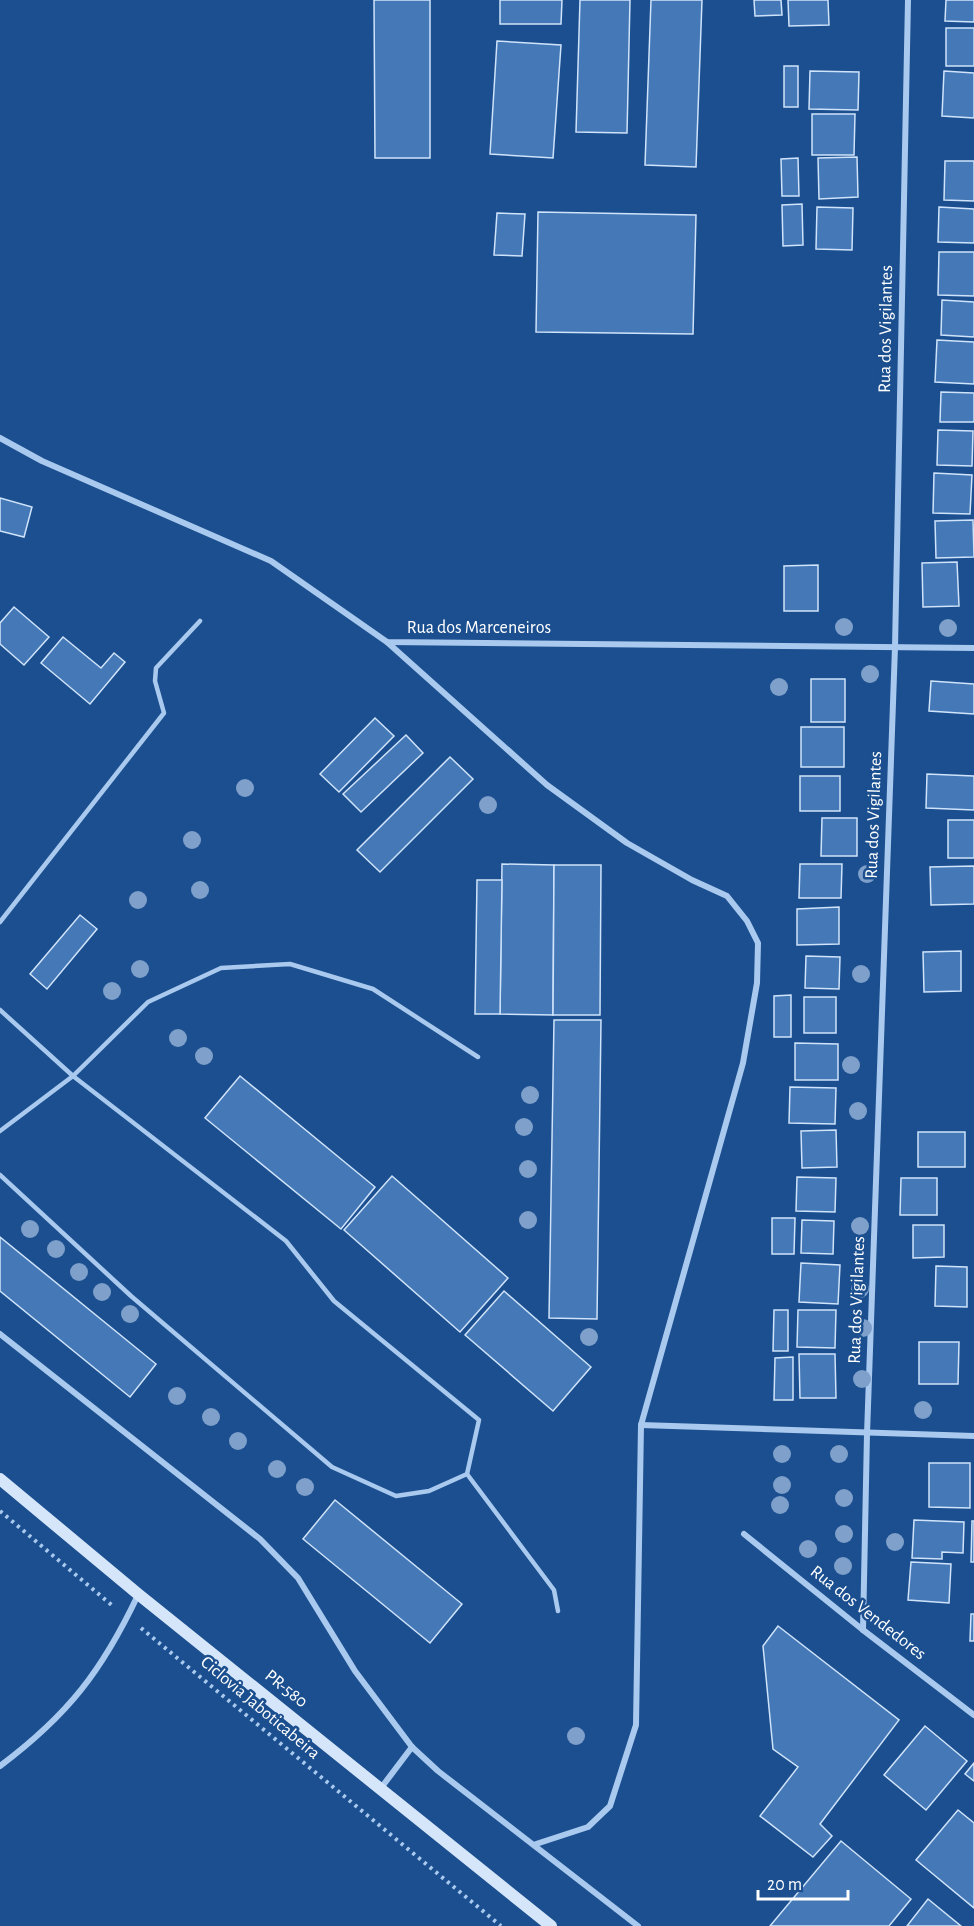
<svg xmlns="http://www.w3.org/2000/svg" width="974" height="1926" viewBox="0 0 974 1926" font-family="'Alegreya Sans',sans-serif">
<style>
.building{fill:#4478b7;stroke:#cfe3fa;stroke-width:1.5}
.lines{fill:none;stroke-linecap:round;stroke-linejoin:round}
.path{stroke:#a9c9ee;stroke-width:4;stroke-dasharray:3 4.5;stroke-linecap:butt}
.service{stroke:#a9c9ee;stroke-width:4.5}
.minor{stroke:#a9c9ee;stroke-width:6}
.secondary{stroke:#d6e6fa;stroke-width:12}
.tree{fill:#7ea0ca}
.labels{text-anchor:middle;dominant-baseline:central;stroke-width:5;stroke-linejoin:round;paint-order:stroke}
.street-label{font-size:18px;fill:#fff;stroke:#1b4f8f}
</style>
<rect width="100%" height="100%" fill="#1b4f8f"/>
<g class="building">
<path d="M374,0H430V158H375Z"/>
<path d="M500,0H562L561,24H500Z"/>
<path d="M580,0H630L627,133L576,132Z"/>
<path d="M651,0H702L696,167L645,165Z"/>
<path d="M754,0H781L782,15L755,16Z"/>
<path d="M788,0H828L829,25L789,26Z"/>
<path d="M946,0H974V22L945,21Z"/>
<rect x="946" y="28" width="28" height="38"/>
<path d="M497,41L561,45L553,158L490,154Z"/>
<rect x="784" y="66" width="14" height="41"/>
<path d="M810,71L859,72L858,110L809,109Z"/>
<path d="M944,71L974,73V118L942,116Z"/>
<path d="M812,114H855L854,155H812Z"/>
<path d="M857,157L858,197L819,199L818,158Z"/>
<path d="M798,158L799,196H782L781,159Z"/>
<path d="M945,161H974V201L944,200Z"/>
<path d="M802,204L803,245L783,246L782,205Z"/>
<path d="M817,207L853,208L852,250L816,249Z"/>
<path d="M939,207L974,209V243L938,242Z"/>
<path d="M538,212L696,215L693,334L536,332Z"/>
<path d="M497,213L525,214L522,256L494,255Z"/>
<path d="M939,252H974V296L938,295Z"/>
<path d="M942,300L974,302V337L941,335Z"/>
<path d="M937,340L974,342V384L935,382Z"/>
<path d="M941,392L974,393V422H940Z"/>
<path d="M938,430L973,431L972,466L937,465Z"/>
<path d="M934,473L972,475L970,514L933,513Z"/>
<path d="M0,498L32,507L24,537L0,531Z"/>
<path d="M973,520L974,557L936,558L935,521Z"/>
<path d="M957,562L959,606L923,607L922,563Z"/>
<path d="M818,565V611H784V566Z"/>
<path d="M14,607L49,637L24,665L0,644V623Z"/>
<path d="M63,637L101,668L114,653L125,662L90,704L41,663Z"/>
<rect x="811" y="679" width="34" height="43"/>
<path d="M931,681L974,684V714L929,711Z"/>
<path d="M375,718L394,736L339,792L320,774Z"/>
<rect x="801" y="727" width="43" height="40"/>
<path d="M406,735L423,753L361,812L343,794Z"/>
<path d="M450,757L473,779L380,872L357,850Z"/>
<path d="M927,774L974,776V810L926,808Z"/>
<rect x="800" y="776" width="40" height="35"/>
<path d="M822,818H857V856H821Z"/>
<rect x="948" y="820" width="26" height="38"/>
<path d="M502,864L554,865L553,1015L500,1014Z"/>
<path d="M800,864H842L841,898H799Z"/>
<path d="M554,865H601L600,1015H553Z"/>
<path d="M974,866V904L931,905L930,867Z"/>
<path d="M477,880H502L500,1014H475Z"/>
<path d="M839,907V944L797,945V909Z"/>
<path d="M80,915L97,929L47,989L30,974Z"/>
<path d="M961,951V991L924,992L923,952Z"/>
<path d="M806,956L840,957L839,989L805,988Z"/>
<path d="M791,995V1037H774V996Z"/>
<rect x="804" y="997" width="32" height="36"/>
<path d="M554,1020H601L597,1319L549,1318Z"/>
<path d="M795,1043L838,1044V1080H795Z"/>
<path d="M240,1076L375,1187L341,1229L205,1118Z"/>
<path d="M790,1087L836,1088L835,1124L789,1123Z"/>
<path d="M836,1130L837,1167L802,1168L801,1131Z"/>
<rect x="918" y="1132" width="47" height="35"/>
<path d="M392,1176L508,1278L460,1332L344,1230Z"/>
<path d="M797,1177L836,1178L835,1212L796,1211Z"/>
<path d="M901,1178H937V1215H900Z"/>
<path d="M772,1218H795L794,1254H772Z"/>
<path d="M802,1220L834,1221L833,1254L801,1253Z"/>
<path d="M913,1225H944V1257L913,1258Z"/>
<path d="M0,1237L156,1364L130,1397L0,1291Z"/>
<path d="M801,1263L840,1265L838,1304L799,1302Z"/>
<path d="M936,1266L967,1267V1307L935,1306Z"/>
<path d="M504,1291L591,1367L553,1411L465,1335Z"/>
<path d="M774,1310H788V1351H773Z"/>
<path d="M798,1310H836L835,1348L797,1347Z"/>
<path d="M919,1342H959L958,1384H919Z"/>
<path d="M799,1354H835L836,1398H800Z"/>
<path d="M793,1357V1400H774L775,1358Z"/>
<path d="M929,1463H970V1508L929,1507Z"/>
<path d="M335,1500L462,1604L430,1643L303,1539Z"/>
<path d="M914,1520L964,1522L963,1553L942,1552V1559L912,1558Z"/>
<path d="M972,1521H974V1562H971Z"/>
<path d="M911,1562L951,1564L949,1603L908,1600Z"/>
<path d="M971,1614H974V1641H970Z"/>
<path d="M778,1626L899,1720L820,1824L832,1836L813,1857L760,1816L798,1767L773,1749L763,1646Z"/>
<path d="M925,1726L967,1761L926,1810L884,1775Z"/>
<path d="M974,1763V1781L965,1774Z"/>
<path d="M958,1810L974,1823V1908L916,1860Z"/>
<path d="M841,1841L911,1899L889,1926H770Z"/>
<path d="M928,1899L961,1926H907Z"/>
</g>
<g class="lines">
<g class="path">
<path d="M0,1511L114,1607"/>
<path d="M141,1628L501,1926"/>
</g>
<g class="service">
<path d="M0,922L164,713L155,681L156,668L200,621"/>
<path d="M0,1010L73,1076L286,1241L334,1301L479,1420L467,1474L554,1590L558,1611"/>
<path d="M0,1131L73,1076L148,1002L221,968L290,964L373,989L478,1057"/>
<path d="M0,1175L131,1296L332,1467L396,1496L429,1491L467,1474"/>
</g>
<g class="minor">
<path d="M0,438L42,461L271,561L387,642L974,648"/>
<path d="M387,642L547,785L627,843L692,880L727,896L747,921L758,943L757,983L743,1063L641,1425L636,1725L610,1806L588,1827L536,1844"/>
<path d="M0,1334L260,1539L298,1578L355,1671L412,1747L438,1771L638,1926"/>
<path d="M641,1425L974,1436"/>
<path d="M744,1534L863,1630L974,1715"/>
<path d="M863,1630L867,1434L895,647L908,0"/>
<path d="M0,1766C68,1715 102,1671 138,1595"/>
<path d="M381,1788L412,1747"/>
</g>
<path class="secondary" d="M0,1479L138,1594L551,1926"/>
</g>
<g class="tree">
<circle cx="844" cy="627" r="9"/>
<circle cx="948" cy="628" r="9"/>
<circle cx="870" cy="674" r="9"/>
<circle cx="779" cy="687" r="9"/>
<circle cx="245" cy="788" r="9"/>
<circle cx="488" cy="805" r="9"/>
<circle cx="192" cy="840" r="9"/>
<circle cx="867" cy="874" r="9"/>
<circle cx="200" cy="890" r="9"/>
<circle cx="138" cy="900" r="9"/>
<circle cx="140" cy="969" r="9"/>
<circle cx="861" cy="974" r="9"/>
<circle cx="112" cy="991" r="9"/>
<circle cx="178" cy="1038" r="9"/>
<circle cx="204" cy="1056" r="9"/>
<circle cx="851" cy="1065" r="9"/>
<circle cx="530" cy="1095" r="9"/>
<circle cx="858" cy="1111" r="9"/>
<circle cx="524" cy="1127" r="9"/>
<circle cx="528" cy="1169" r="9"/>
<circle cx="528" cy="1220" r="9"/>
<circle cx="860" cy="1226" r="9"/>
<circle cx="30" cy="1229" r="9"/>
<circle cx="56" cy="1249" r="9"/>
<circle cx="79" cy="1272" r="9"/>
<circle cx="860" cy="1289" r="9"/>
<circle cx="102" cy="1292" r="9"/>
<circle cx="130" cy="1314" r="9"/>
<circle cx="863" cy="1328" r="9"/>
<circle cx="589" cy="1337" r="9"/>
<circle cx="862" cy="1379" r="9"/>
<circle cx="177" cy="1396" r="9"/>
<circle cx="923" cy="1410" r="9"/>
<circle cx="211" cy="1417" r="9"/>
<circle cx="238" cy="1441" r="9"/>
<circle cx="782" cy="1454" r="9"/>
<circle cx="839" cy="1454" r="9"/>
<circle cx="277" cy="1469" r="9"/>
<circle cx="782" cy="1485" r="9"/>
<circle cx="305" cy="1487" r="9"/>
<circle cx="844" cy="1498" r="9"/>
<circle cx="780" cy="1505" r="9"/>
<circle cx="844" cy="1534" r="9"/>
<circle cx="895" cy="1542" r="9"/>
<circle cx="808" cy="1549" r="9"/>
<circle cx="843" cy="1566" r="9"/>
<circle cx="576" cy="1736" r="9"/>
</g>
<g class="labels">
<g class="street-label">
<text transform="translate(886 329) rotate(-89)">Rua dos Vigilantes</text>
<text x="479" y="628">Rua dos Marceneiros</text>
<text transform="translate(874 815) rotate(-88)">Rua dos Vigilantes</text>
<text transform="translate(857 1300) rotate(-88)">Rua dos Vigilantes</text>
<text transform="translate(868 1613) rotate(38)">Rua dos Vendedores</text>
<text transform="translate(286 1689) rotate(39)">PR-580</text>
<text transform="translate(260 1708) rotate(40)">Ciclovia Jaboticabeira</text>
</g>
</g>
<path d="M758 1890v9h90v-9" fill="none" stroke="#ffffff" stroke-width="3"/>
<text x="767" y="1890" font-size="18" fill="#ffffff" stroke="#1b4f8f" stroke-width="4.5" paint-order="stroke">20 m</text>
</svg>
